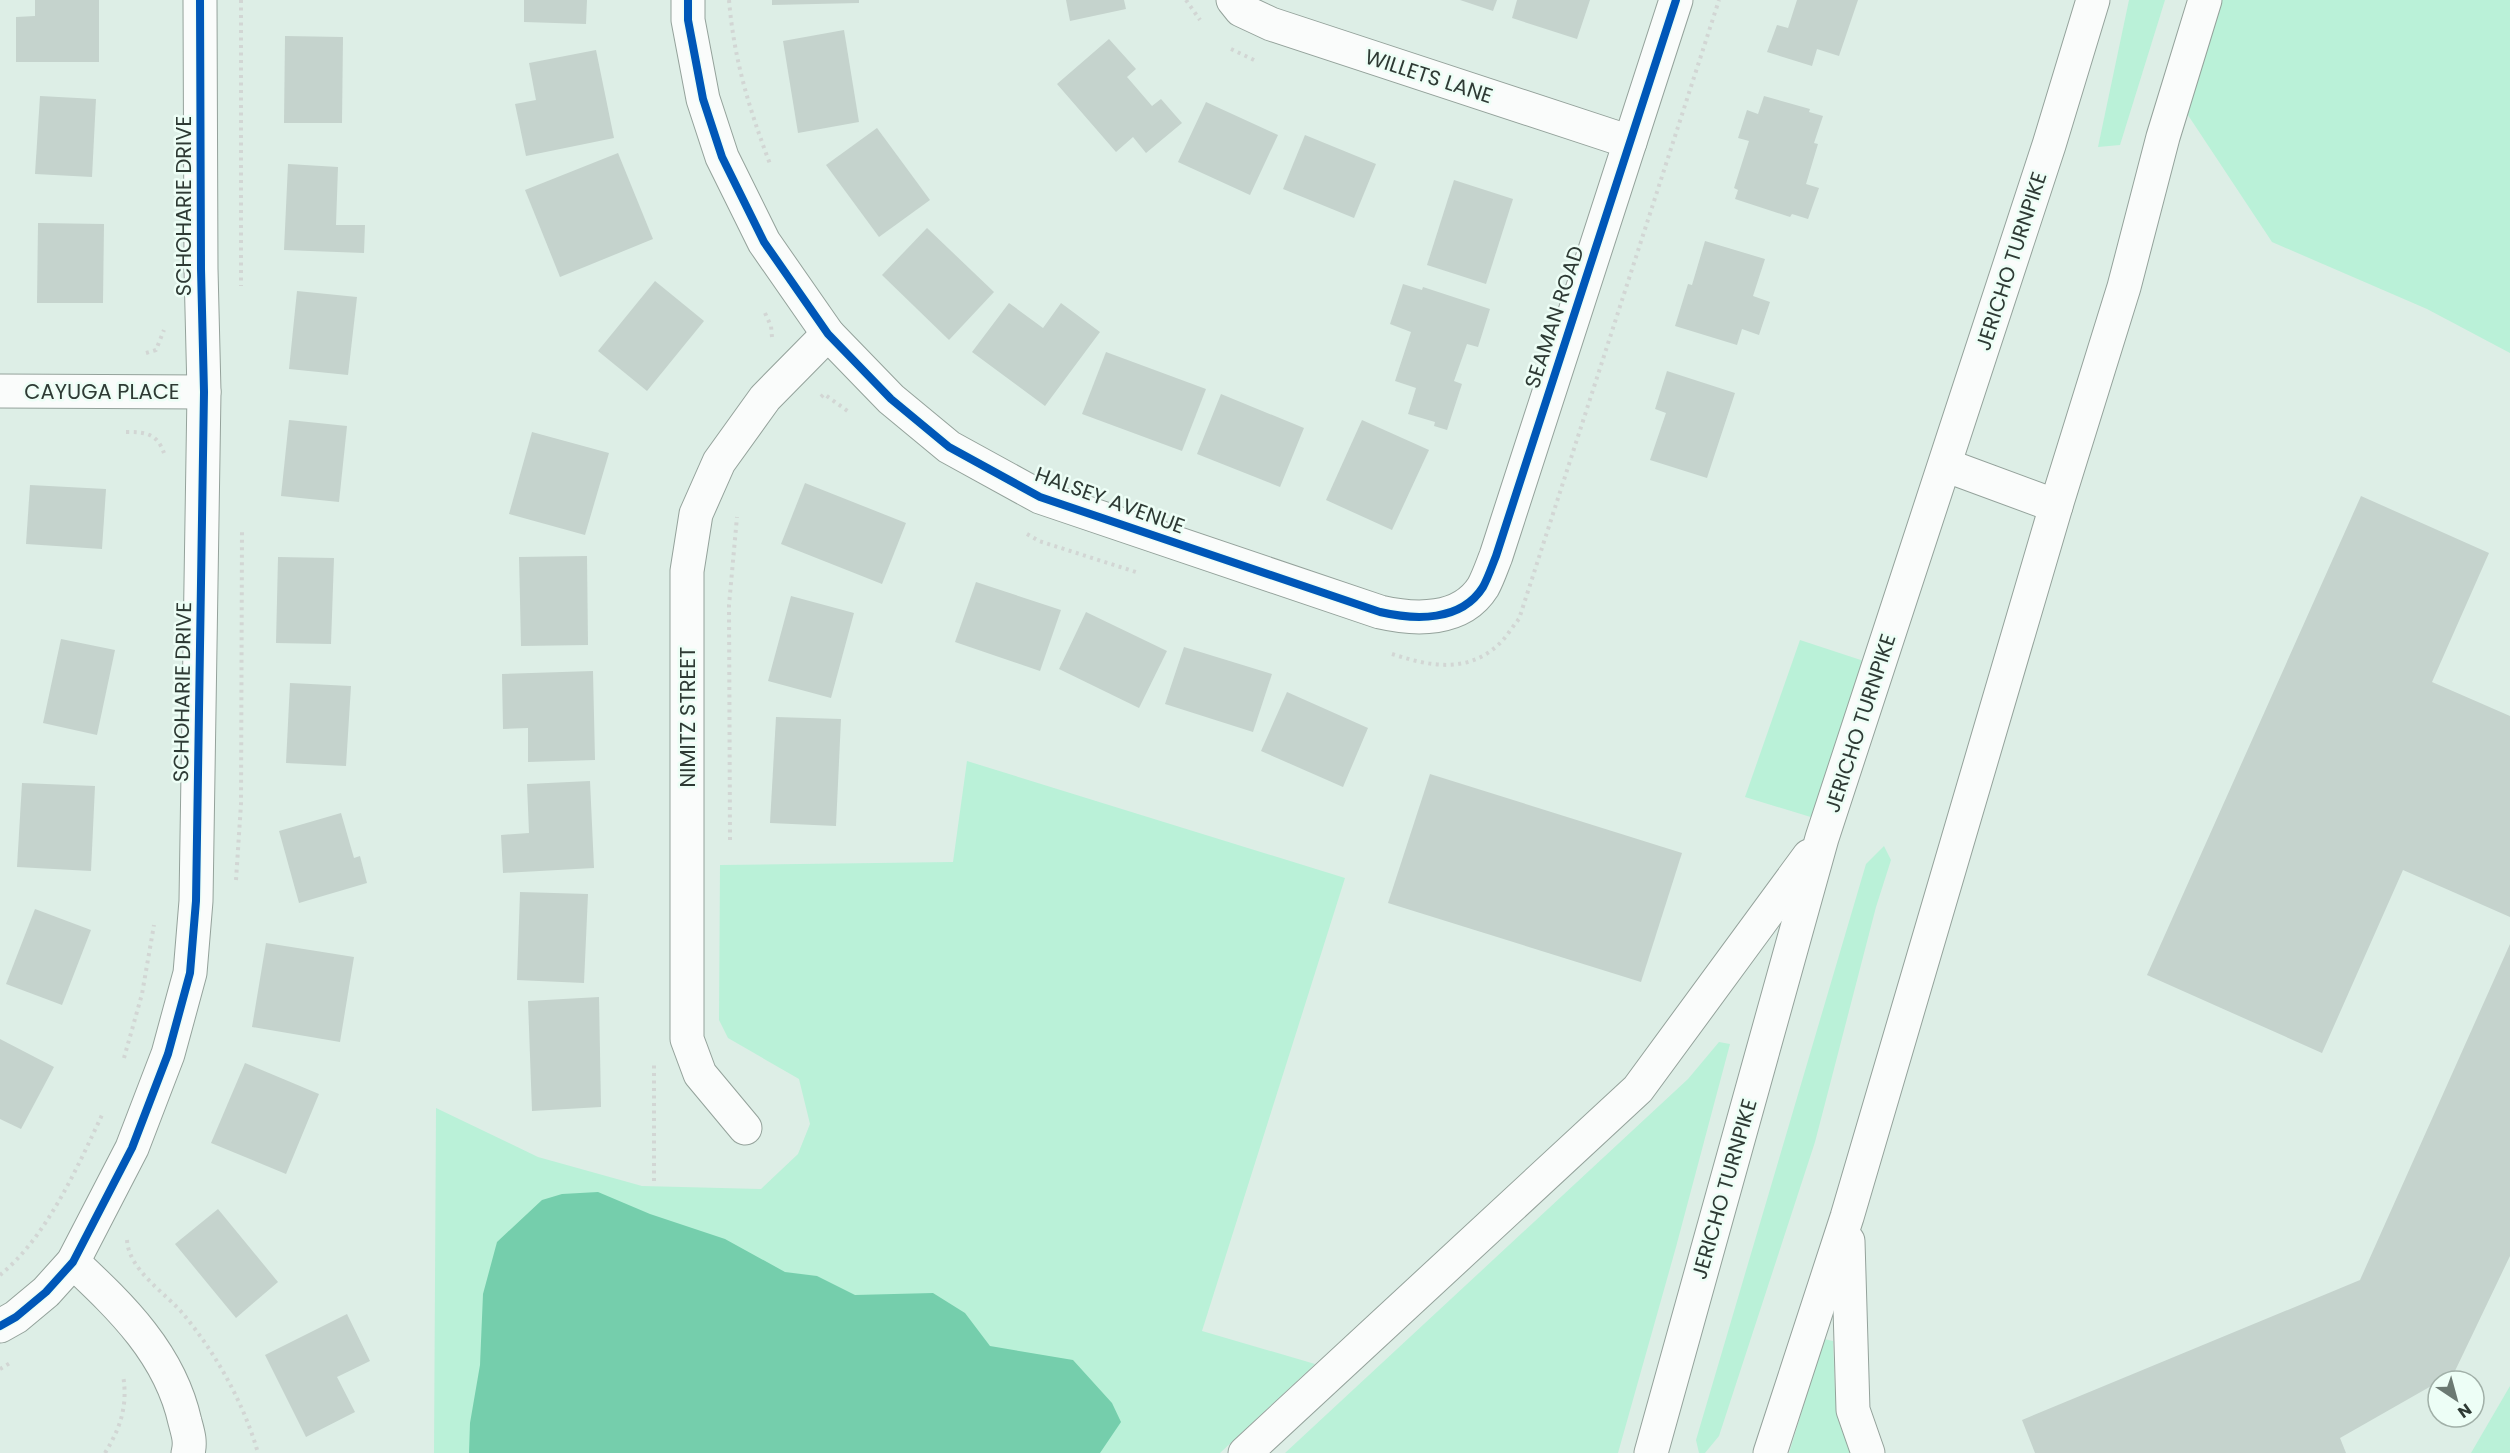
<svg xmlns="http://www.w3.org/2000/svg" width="2510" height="1453" viewBox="0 0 2510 1453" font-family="Poppins,sans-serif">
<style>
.green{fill:#baf1d8}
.water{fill:#75ceac}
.building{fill:#c5d3cd}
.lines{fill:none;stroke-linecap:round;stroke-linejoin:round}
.minor-casing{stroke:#94a29b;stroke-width:35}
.primary-casing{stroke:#94a29b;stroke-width:35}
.path{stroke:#d2d6d4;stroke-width:4;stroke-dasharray:3 4.5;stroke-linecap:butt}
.minor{stroke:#fafcfb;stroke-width:33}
.primary{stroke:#fafcfb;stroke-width:33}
.cycleway-casing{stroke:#edfef6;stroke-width:11}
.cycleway{stroke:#0057b8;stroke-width:8}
.labels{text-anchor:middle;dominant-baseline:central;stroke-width:5;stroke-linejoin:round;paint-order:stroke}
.street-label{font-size:21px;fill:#2e3a34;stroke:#edfef6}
</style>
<rect width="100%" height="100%" fill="#ddeee6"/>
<g class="green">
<path d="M2129,0H2165L2120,145L2098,147Z"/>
<path d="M2205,0H2510V353L2427,309L2272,242L2176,97Z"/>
<path d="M1800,640L1879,666L1827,822L1745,797Z"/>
<path d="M967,761L1345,878L1202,1331L1315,1364L1220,1453H434L436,1108L538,1157L642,1186L761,1189L798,1154L810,1124L799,1079L728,1038L719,1020L720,865L953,862Z"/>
<path d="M1884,846L1891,860L1876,907L1815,1142L1719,1436L1705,1453H1699L1696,1440L1866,864Z"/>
<path d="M1719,1042L1730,1044L1676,1247L1618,1453H1285L1688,1079Z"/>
<path d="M1824,1339L1833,1341L1835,1391L1853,1453H1789Z"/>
<path d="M2510,1386V1453H2471Z"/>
</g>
<path class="water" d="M598,1192L650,1214L725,1239L785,1272L817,1276L855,1295L933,1293L965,1313L990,1346L1073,1360L1112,1403L1121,1422L1100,1453H469L470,1423L480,1365L483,1294L497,1242L542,1200L562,1194Z"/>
<g class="building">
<path d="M35,0H99V62H16V17L35,16Z"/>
<path d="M524,0H587L586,24L524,22Z"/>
<path d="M772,0H859V3L772,5Z"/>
<path d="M1066,0H1124L1126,9L1070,21Z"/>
<path d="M1460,0H1497L1493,11Z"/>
<path d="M1517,0H1590L1577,39L1512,18Z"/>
<path d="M1797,0H1858L1839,56L1817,49L1812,66L1767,52L1777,25L1788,28Z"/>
<path d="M844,30L859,122L798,133L783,41Z"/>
<path d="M285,36L343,37L342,123H284Z"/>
<path d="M1109,39L1136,69L1127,77L1152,106L1161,99L1182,123L1146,153L1133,137L1116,152L1057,84Z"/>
<path d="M596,50L614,138L526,156L515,104L536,100L529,63Z"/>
<path d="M40,96L96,99L92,177L35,174Z"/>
<path d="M1764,96L1810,109L1809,112L1823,116L1814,143L1818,144L1806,184L1819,188L1808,219L1792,214L1790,217L1735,199L1738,190L1734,188L1749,141L1738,138L1747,110L1758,114Z"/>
<path d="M1206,102L1278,135L1250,195L1178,162Z"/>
<path d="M877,128L930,200L879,237L826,165Z"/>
<path d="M1305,135L1376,164L1354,218L1283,189Z"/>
<path d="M618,153L653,239L560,277L525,190Z"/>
<path d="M288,164L338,167L336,225H365L364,253L284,250Z"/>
<path d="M1454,180L1513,199L1486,284L1427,265Z"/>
<path d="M38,223L104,224L103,303H37Z"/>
<path d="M927,228L994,292L949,340L882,275Z"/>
<path d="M1705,241L1765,259L1753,296L1770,302L1759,335L1742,329L1737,345L1675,326L1688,284L1692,285Z"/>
<path d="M655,281L704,321L647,391L598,351Z"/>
<path d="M1403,284L1422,290L1423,287L1490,309L1478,347L1467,344L1454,381L1462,384L1447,430L1434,426L1435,422L1408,414L1416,388L1395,381L1411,332L1390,324Z"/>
<path d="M297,291L357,297L348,375L289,369Z"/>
<path d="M1009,303L1043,328L1061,303L1100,332L1045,406L972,352Z"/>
<path d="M1106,352L1206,389L1182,451L1082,414Z"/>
<path d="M1667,371L1735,393L1707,478L1650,460L1666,413L1655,409Z"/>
<path d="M1221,394L1304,428L1280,487L1197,454Z"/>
<path d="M289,420L347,426L339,502L281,496Z"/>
<path d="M1362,420L1429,450L1392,530L1326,500Z"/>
<path d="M532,432L609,453L585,535L509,514Z"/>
<path d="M805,483L906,523L882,584L781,544Z"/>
<path d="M30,485L106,489L102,549L26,544Z"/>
<path d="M2361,496L2489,553L2432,682L2510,716V917L2403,870L2322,1053L2147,975Z"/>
<path d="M587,556L588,645L521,646L519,557Z"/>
<path d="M278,557L334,558L331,644L276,643Z"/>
<path d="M976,582L1061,610L1040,671L955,642Z"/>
<path d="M791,596L854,613L831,698L768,681Z"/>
<path d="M1086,612L1167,651L1139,708L1059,669Z"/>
<path d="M61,639L115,650L97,735L43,723Z"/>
<path d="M1184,647L1272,674L1253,732L1165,704Z"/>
<path d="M593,671L595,760L528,762V728L503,729L502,674Z"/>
<path d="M290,683L351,686L346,766L286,763Z"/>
<path d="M1287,692L1368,728L1343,787L1261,751Z"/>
<path d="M776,717L841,719L836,826L770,823Z"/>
<path d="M1430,774L1682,853L1641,982L1388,903Z"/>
<path d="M590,781L594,868L503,873L501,835L529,833L527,784Z"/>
<path d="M22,783L95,786L91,871L17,867Z"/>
<path d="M341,813L354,858L360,856L367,883L299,903L279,831Z"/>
<path d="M520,892L588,894L584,983L517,980Z"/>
<path d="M35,909L91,930L62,1005L6,984Z"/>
<path d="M266,943L354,957L340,1042L252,1027Z"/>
<path d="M2510,944V1256L2454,1373L2340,1438L2346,1453H2035L2022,1420L2360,1280Z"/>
<path d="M599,997L601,1107L532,1111L528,1001Z"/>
<path d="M0,1039L54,1067L21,1129L0,1119Z"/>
<path d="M245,1063L319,1094L286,1174L211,1143Z"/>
<path d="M218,1209L278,1282L236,1318L175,1244Z"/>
<path d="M347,1314L370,1361L337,1377L355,1412L306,1437L265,1355Z"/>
</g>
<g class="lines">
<g class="minor-casing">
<g id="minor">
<path d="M688,0V20L703,99L722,157L764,242L828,334L891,399L949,447L1040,497L1380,612C1415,620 1461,622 1483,587C1488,578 1492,566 1496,556L1676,0"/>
<path d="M1233,0L1241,10L1271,24L1630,142"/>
<path d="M0,391L204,392"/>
<path d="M745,1128L700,1074L687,1039V571L696,514L719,462L765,398L828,334"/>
<path d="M73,1262C122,1308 170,1354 185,1422C188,1433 191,1442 188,1453"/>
<path d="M0,1326L16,1317L46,1292L73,1262L132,1148L168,1054L190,973L196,901L204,392L201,269L200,0"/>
</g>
</g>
<g class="primary-casing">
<g id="primary">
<path d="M1945,465L2056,506"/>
<path d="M1848,1241L1853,1410L1868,1453"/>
<path d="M1245,1453L1638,1089L1809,856"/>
<path d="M1651,1453L1822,838L2049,145L2093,0"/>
<path d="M1770,1453L1847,1217L2056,506L2124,287L2163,137L2205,0"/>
</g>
</g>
<g class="path">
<path d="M241,0V286"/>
<path d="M729,0C734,60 749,108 770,164"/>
<path d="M1186,0L1200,20"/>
<path d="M1231,49L1254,60"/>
<path d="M765,313L771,326L772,337"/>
<path d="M146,353L156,350L164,330"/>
<path d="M821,397L824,394L849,412"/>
<path d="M126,432C145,432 157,433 164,453"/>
<path d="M1027,534L1039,541L1139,573"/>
<path d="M1392,654C1429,666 1466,674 1498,645C1506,638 1512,627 1519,619L1719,0"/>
<path d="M730,840L729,605L737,517"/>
<path d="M236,880L241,804L242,530"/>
<path d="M124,1058L142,994L154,925"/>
<path d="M654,1181V1063"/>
<path d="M127,1240C129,1271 166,1293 184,1315C217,1355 244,1404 258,1453"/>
<path d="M0,1275C46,1238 77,1168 102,1115"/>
<path d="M0,1369L10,1363"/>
<path d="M105,1453C121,1427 128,1405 123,1375"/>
</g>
<use href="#minor" class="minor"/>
<use href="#primary" class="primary"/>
<g class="cycleway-casing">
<g id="cycleway">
<path d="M688,0V20L703,99L722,157L764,242L828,334L891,399L949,447L1040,497L1380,612C1415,620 1461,622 1483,587C1488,578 1492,566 1496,556L1676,0"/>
<path d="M0,1326L16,1317L46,1292L73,1262L132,1148L168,1054L190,973L196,901L204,392L201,269L200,0"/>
</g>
</g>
<use href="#cycleway" class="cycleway"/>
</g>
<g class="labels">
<g class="street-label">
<text transform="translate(1429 76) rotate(18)">WILLETS LANE</text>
<text transform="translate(183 206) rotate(-90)">SCHOHARIE DRIVE</text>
<text transform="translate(2011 261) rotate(-72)">JERICHO TURNPIKE</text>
<text transform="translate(1554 317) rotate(-72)">SEAMAN ROAD</text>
<text x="102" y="391">CAYUGA PLACE</text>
<text transform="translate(1110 500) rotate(20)">HALSEY AVENUE</text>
<text transform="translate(182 692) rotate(-89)">SCHOHARIE DRIVE</text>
<text transform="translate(687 717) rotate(-90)">NIMITZ STREET</text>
<text transform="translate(1860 723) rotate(-72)">JERICHO TURNPIKE</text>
<text transform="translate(1724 1189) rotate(-74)">JERICHO TURNPIKE</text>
</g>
</g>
<g transform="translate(2456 1399) rotate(144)"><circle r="28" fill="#edfef6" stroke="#a1b0a8" stroke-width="1.5"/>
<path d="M0-4.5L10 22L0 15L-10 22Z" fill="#6b7972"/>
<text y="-9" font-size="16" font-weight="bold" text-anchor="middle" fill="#2e3a34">N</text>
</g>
</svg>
